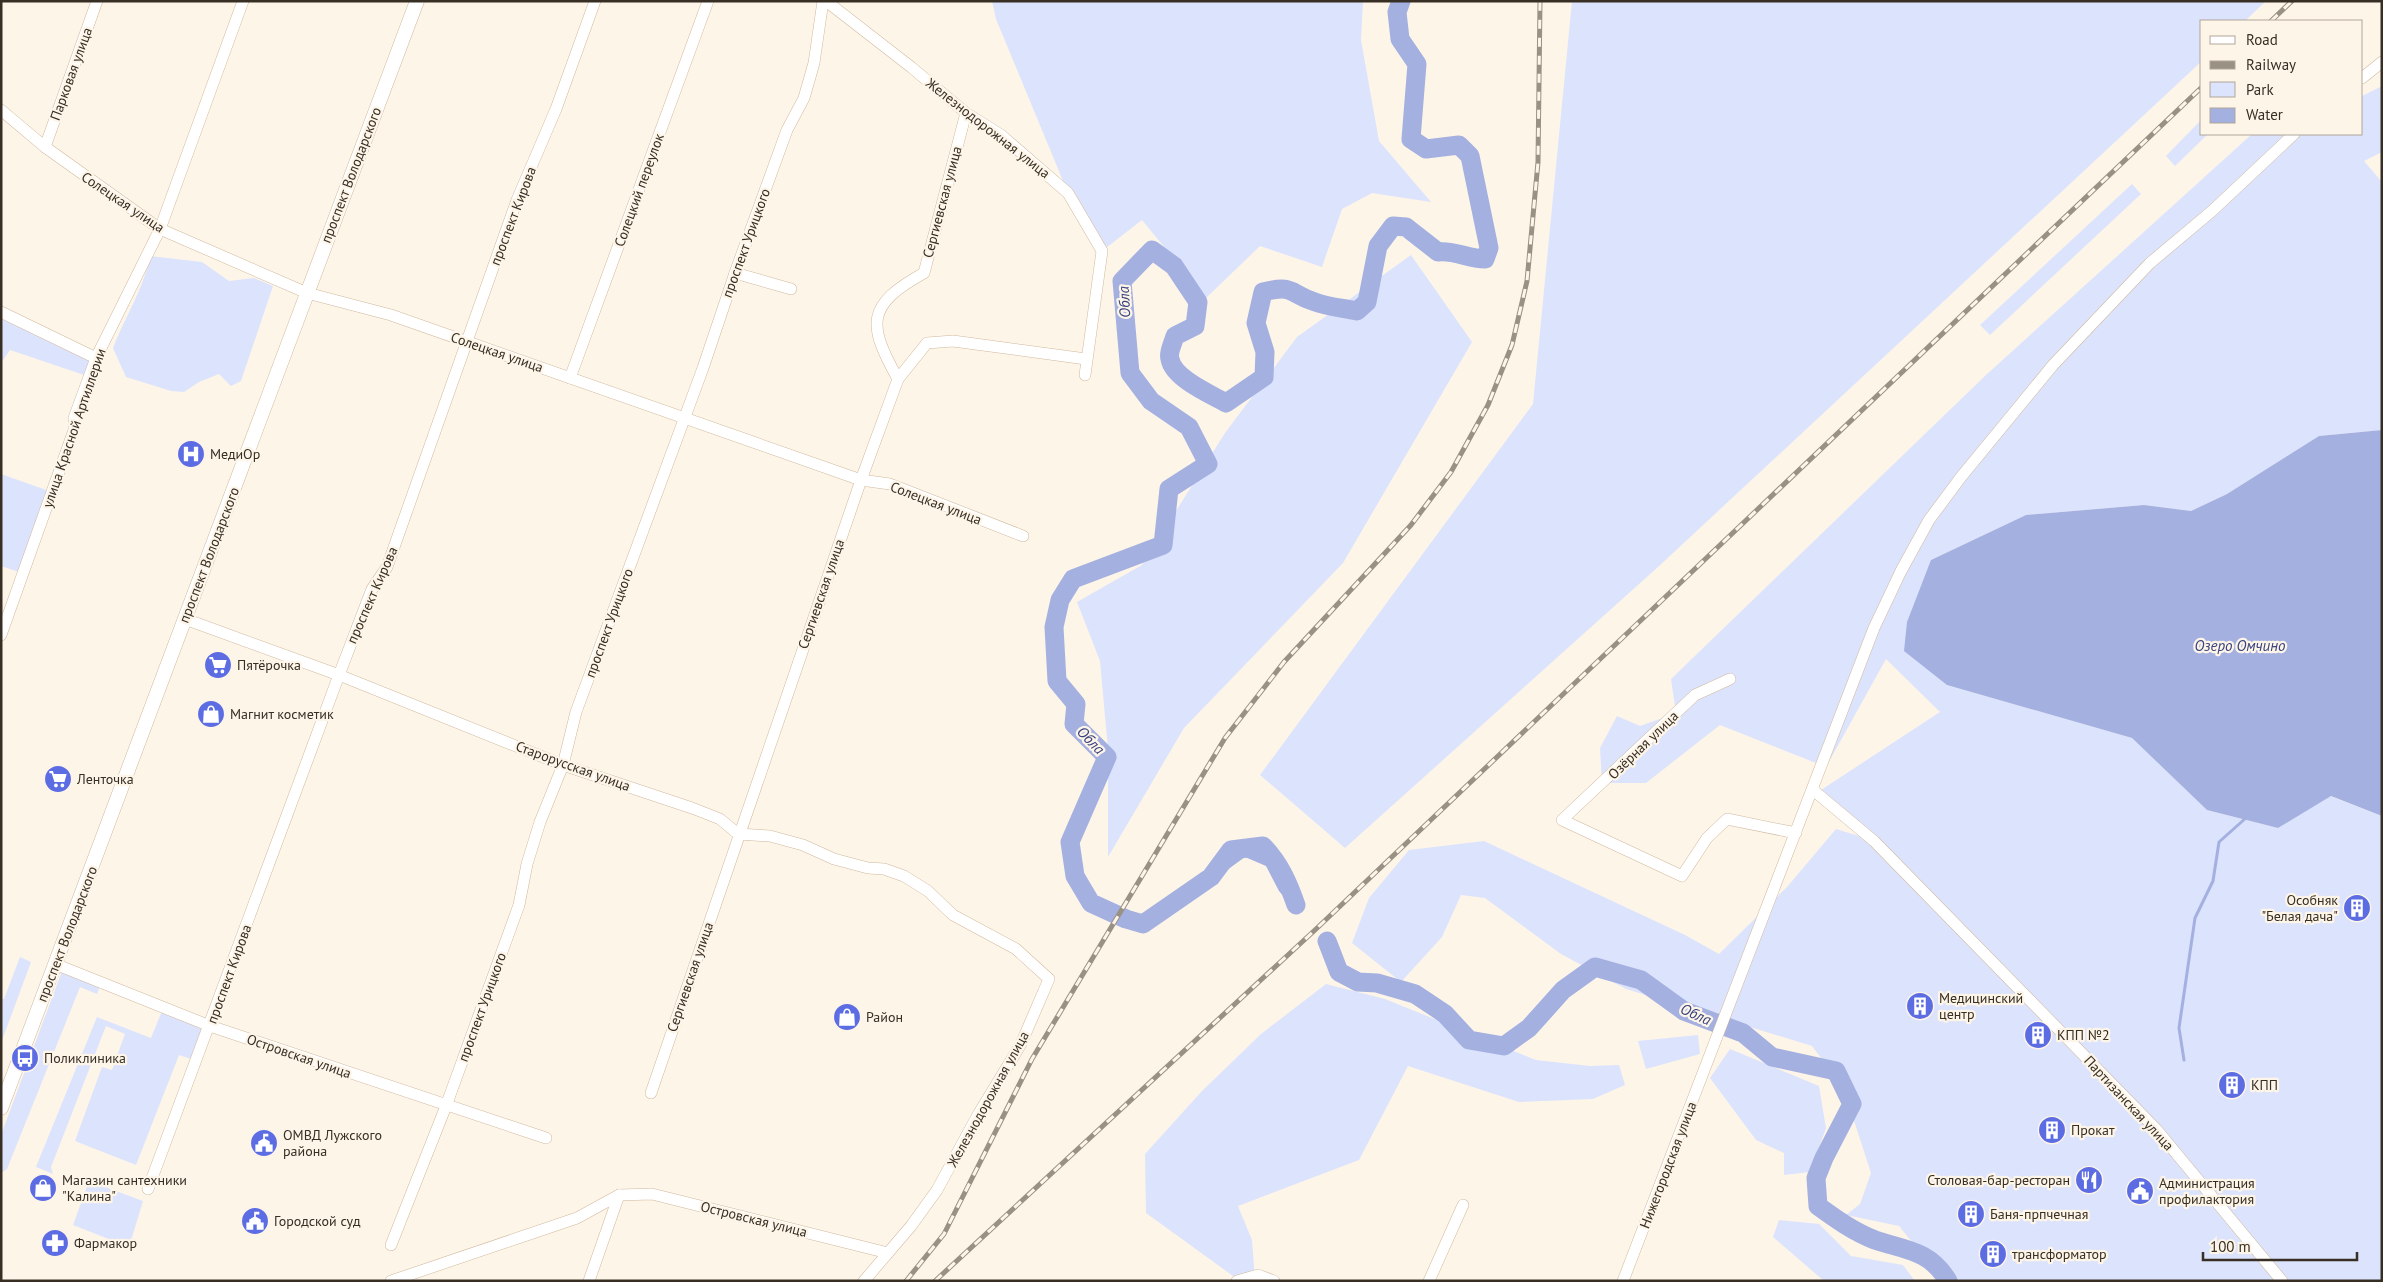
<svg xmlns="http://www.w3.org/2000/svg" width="2383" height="1282" viewBox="0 0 2383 1282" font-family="'PT Sans',sans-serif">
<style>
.green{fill:#dce3fd}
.water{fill:#a4b0e0}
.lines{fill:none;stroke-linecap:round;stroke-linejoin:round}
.stream{stroke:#a4b0e0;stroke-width:3}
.river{stroke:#a4b0e0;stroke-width:19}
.minor-casing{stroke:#d0b99d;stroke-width:12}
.major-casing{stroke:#d0b99d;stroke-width:15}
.minor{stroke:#fff;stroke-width:11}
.major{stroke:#fff;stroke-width:14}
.rail-casing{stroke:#9a9185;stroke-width:5}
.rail{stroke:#fef5e9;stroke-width:3;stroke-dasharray:9;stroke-linecap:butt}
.labels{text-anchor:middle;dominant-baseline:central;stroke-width:4.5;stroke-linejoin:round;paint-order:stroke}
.street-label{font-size:14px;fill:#382f24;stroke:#fef5e9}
.poi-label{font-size:14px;fill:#382f24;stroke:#fef5e9;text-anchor:start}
.water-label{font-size:15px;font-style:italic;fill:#39447f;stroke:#fef5e9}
</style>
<rect width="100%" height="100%" fill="#fef5e9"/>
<g class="green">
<path d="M992,1H1363L1361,40L1379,141L1431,202L1372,193L1342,209L1322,267L1260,246L1206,298L1142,220L1102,251L1068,193L996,19Z"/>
<path d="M1572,1H2266L2245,21H2202V61L1658,567L1345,848L1260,775L1533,404Z"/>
<path d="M2382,86V152L2364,161L2382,182V430L2319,436L2227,494L2191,511L2144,505L2026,515L1931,560L1947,685L2132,738L2207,810L2278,828L2330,796L2382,816V1281H1946L1935,1271L1899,1226L1846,1215L1860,1204L1871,1173L1843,1087L1812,1046L1626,989L1561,954L1485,898L1461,895L1442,937L1401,982L1352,943L1369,898L1409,850L1484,841L1685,935L1719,954L1787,887L1836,829L1872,840L1821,790L1940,712L1886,659L1826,767L1720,725L1646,783H1602L1600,748L1617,716L1640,726L1676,713L1671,679L1986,375L2252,134H2362V96Z"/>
<path d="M2202,119V134H2208L2175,166L2166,156Z"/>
<path d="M2132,184L2141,194L1990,335L1980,325Z"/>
<path d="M1411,255L1472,342L1343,563L1184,728L1108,857V749L1100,661L1077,602L1142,565L1225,433L1297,337Z"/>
<path d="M150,256L202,262L229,281L254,278L273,286L241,381L231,386L219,374L199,382L184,392L171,391L126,377L113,348C125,317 144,288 150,256Z"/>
<path d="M1,316L92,360L87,376L10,350L1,363Z"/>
<path d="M1,474L52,492L22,573L1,566Z"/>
<path d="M20,957L31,962L1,1043V999H4Z"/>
<path d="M62,971L100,986L97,994L80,987L7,1169L1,1173V1135Z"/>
<path d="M1326,984L1385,999L1536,1060L1590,1066L1619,1065L1625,1085L1593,1099L1519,1102L1408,1066L1359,1160L1238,1206L1252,1240L1255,1280L1240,1281L1146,1213L1145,1154L1202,1091L1261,1034Z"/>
<path d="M162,1011L209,1029L197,1061L179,1055L136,1165L75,1141L102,1067L112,1070L125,1034L106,1026L51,1167L53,1174L36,1167L97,1017L151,1038Z"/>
<path d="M1698,1035L1700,1054L1646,1069L1638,1041Z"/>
<path d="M1730,1049L1819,1086L1826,1128L1810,1172L1784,1175V1153L1756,1140L1710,1078Z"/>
<path d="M89,1181L143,1201L129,1247L73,1225Z"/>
<path d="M1779,1220L1819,1224L1851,1256L1903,1265L1915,1281H1824L1773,1237Z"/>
</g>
<g class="water">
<path d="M2382,430V816L2331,796L2278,828L2207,810L2132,738L1947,685L1904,651L1907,622L1931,560L2026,515L2144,505L2191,511L2227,494L2319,436Z"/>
<path d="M1263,846C1280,864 1288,882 1296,905H1291L1279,891L1266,866L1245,857L1183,902L1169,917L1143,933V924L1211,877L1231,850Z"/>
</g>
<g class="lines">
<path class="stream" d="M2184,1060L2179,1028L2195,918L2213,881L2219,842L2247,817"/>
<g class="river">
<path d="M1296,905C1288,882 1280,864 1263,846L1231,850L1211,877L1143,924L1126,919L1091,903L1075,876L1070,842L1107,757L1074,724L1076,704L1057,681L1054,627L1060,600L1073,579L1163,545L1169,489L1208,464L1189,427L1151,401L1130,373L1122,281L1152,250L1174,266L1198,302L1195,326L1175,336C1173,343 1168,353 1170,359C1173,378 1210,394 1226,403L1264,377L1265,352L1256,323L1263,292C1295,284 1289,294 1315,302C1328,307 1343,308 1357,311L1367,302L1378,246L1393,226L1406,227L1438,252C1455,250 1468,259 1485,259L1489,248L1470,156L1459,145L1426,149L1411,139L1417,64L1400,39L1397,12L1401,1"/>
<path d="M1327,941L1339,972L1358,982L1377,983L1415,994L1445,1014L1469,1040L1504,1046L1529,1028L1563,990L1595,967L1641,980L1684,1011L1743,1033L1772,1057L1836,1071L1852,1104L1824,1158L1816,1178L1818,1206C1836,1219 1854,1232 1875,1240C1905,1250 1930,1250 1948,1281"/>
</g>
<g class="minor-casing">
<g id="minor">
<path d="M826,1L911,67L966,113L1001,135L1068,193L1102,251L1085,375"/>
<path d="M2362,78L2382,62"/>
<path d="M1,110L45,147L160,229L307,293L391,315L861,480L890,484L1023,536"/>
<path d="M45,147L97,1"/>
<path d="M735,273L791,289"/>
<path d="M1,312L96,358"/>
<path d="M570,378L708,1"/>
<path d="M898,379L927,343L953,341L1086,359"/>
<path d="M185,619L339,675L563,765L692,808L720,819L738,834L770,836L803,845L834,859L868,868L884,869L904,876L928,891L953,915L1016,949L1049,979L1021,1044L979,1113L937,1190L911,1226L864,1281"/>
<path d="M1,635L74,430V418L96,358L160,229L243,1"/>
<path d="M1730,679L1695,695L1562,820L1682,876L1707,838L1727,819L1796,833"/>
<path d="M1813,790L1874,841L2156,1129L2282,1281"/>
<path d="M55,964L210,1026L546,1138"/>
<path d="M651,1093L861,480L898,379C867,324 866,305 924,273L966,113"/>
<path d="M148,1189L339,675L372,589L387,567L517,200L556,109L595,1"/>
<path d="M391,1245L446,1106L519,905L527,864L540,822L563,765L576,712L703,368L735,273L787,130L804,98L814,63L823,1"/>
<path d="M391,1281L577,1218L619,1195L652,1194L888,1253"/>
<path d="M589,1281L619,1195"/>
<path d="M1237,1281L1258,1275L1274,1281"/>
<path d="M1429,1281L1463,1205"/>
<path d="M1623,1281L1874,628L1901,571L1929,520L1961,477L2053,365L2150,263L2212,211L2294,134"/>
</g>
</g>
<g class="major-casing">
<path id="major" d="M1,1108L417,1"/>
</g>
<use href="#minor" class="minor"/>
<use href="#major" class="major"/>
<g class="rail-casing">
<g id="rail">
<path d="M2271,21L2292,1"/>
<path d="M906,1281L944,1234L1032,1059L1225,738L1284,662L1411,525L1451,472L1488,405L1512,345L1527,281L1538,162L1540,1"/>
<path d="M935,1281L1315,930L2202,87"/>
</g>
</g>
<use href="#rail" class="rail"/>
</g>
<defs>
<g id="hospital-disc" transform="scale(1.4375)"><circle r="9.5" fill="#5c6ce3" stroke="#fef5e9"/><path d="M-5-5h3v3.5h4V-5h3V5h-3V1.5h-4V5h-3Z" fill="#fff"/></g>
<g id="supermarket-disc" transform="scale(1.4375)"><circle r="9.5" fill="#5c6ce3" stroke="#fef5e9"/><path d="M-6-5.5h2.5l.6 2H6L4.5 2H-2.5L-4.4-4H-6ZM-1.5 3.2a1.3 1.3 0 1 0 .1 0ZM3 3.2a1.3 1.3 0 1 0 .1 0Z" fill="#fff"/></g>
<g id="shop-disc" transform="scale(1.4375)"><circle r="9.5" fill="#5c6ce3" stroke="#fef5e9"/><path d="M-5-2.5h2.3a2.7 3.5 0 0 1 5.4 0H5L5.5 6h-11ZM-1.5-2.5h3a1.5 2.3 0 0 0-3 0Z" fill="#fff"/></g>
<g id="building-disc" transform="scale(1.4375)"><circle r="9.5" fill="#5c6ce3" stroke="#fef5e9"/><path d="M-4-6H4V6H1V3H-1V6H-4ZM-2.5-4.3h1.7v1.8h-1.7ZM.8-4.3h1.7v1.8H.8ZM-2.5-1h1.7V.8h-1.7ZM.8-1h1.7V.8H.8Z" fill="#fff"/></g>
<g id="bus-disc" transform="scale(1.4375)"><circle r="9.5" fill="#5c6ce3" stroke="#fef5e9"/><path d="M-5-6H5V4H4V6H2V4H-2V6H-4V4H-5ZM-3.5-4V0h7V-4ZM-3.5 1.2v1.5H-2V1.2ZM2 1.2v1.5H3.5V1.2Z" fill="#fff"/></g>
<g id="civic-disc" transform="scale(1.4375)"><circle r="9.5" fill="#5c6ce3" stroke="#fef5e9"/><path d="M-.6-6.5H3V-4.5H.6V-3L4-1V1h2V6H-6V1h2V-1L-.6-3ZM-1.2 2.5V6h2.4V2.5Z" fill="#fff"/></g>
<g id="restaurant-disc" transform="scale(1.4375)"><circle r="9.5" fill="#5c6ce3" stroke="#fef5e9"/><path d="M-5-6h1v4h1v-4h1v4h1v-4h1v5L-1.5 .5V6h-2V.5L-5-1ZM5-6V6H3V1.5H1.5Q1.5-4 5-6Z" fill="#fff"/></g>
<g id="pharmacy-disc" transform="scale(1.4375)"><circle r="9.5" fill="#5c6ce3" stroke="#fef5e9"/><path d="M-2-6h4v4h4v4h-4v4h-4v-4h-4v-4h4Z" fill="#fff"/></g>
</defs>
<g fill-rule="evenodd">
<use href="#hospital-disc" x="191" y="454"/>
<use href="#supermarket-disc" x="218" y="665"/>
<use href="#shop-disc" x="211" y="714"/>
<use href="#supermarket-disc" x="58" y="779"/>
<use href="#building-disc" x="2357" y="908"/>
<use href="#building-disc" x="1920" y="1006"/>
<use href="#shop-disc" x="847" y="1017"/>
<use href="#building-disc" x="2038" y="1035"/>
<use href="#bus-disc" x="25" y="1058"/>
<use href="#building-disc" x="2232" y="1085"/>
<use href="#building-disc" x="2052" y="1130"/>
<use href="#civic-disc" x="264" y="1143"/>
<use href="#restaurant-disc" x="2089" y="1180"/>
<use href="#shop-disc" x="43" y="1188"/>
<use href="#civic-disc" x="2140" y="1191"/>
<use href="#building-disc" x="1971" y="1214"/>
<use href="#civic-disc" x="255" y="1221"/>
<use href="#pharmacy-disc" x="55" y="1243"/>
<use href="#building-disc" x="1993" y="1254"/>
</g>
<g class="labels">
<g class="street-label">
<text transform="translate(71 74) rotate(-70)">Парковая улица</text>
<text transform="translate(988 128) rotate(38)">Железнодорожная улица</text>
<text transform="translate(351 175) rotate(-69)">проспект Володарского</text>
<text transform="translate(639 190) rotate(-70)">Солецкий переулок</text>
<text transform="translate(123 202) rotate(34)">Солецкая улица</text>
<text transform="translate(942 202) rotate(-75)">Сергиевская улица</text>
<text transform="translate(513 216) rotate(-69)">проспект Кирова</text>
<text transform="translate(746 243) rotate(-70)">проспект Урицкого</text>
<text transform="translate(497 352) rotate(19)">Солецкая улица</text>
<text transform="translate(74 428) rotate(-71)">улица Красной Артиллерии</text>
<text transform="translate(936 503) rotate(21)">Солецкая улица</text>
<text transform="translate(209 555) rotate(-69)">проспект Володарского</text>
<text transform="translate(821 594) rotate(-71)">Сергиевская улица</text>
<text transform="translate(372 595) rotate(-66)">проспект Кирова</text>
<text transform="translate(609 623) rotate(-70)">проспект Урицкого</text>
<text transform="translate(1643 745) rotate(-44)">Озёрная улица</text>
<text transform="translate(573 766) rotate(20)">Старорусская улица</text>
<text transform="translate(67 934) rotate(-69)">проспект Володарского</text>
<text transform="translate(229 974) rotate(-70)">проспект Кирова</text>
<text transform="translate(690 977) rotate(-71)">Сергиевская улица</text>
<text transform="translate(482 1007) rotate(-70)">проспект Урицкого</text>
<text transform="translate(299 1056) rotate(19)">Островская улица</text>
<text transform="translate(988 1099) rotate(-61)">Железнодорожная улица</text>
<text transform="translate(2129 1103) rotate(47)">Партизанская улица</text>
<text transform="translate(1668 1165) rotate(-69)">Нижегородская улица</text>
<text transform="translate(754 1219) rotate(14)">Островская улица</text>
</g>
<g class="poi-label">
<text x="210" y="454">МедиОр</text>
<text x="237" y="665">Пятёрочка</text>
<text x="230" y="714">Магнит косметик</text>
<text x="77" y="779">Ленточка</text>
<text x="2338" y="900" text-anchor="end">Особняк<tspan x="2338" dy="16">"Белая дача"</tspan></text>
<text x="1939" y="998">Медицинский<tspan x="1939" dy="16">центр</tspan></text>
<text x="866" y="1017">Район</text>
<text x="2057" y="1035">КПП №2</text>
<text x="44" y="1058">Поликлиника</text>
<text x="2251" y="1085">КПП</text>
<text x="2071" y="1130">Прокат</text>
<text x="283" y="1135">ОМВД Лужского<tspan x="283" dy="16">района</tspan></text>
<text x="62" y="1180">Магазин сантехники<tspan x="62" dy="16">"Калина"</tspan></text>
<text x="2070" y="1180" text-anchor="end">Столовая-бар-ресторан</text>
<text x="2159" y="1183">Администрация<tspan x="2159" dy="16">профилактория</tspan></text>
<text x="1990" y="1214">Баня-прпчечная</text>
<text x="274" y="1221">Городской суд</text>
<text x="74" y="1243">Фармакор</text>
<text x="2012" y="1254">трансформатор</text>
</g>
<g class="water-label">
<text transform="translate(1124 302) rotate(-93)">Обла</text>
<text x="2240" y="645">Озеро Омчино</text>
<text transform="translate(1091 740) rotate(46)">Обла</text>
<text transform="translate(1696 1014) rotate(24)">Обла</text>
</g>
</g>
<rect width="2383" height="1282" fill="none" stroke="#382f24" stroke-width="5"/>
<rect x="2200" y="20" width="162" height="115" fill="#fef5e9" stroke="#afa69a"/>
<rect x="2210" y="36" width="25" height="8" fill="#ffffff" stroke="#afa69a"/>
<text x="2246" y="45" font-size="15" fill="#382f24">Road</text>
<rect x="2210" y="61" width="25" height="8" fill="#9a9185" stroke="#afa69a"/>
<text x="2246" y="70" font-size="15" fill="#382f24">Railway</text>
<rect x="2210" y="82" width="25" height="15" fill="#dce3fd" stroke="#afa69a"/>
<text x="2246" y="95" font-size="15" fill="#382f24">Park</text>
<rect x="2210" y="108" width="25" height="15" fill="#a4b0e0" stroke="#afa69a"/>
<text x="2246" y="120" font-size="15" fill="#382f24">Water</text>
<path d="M2203 1252v8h154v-8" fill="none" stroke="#382f24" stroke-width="2.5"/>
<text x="2210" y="1252" font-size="15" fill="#382f24" stroke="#fef5e9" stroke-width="4" paint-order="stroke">100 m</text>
</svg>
